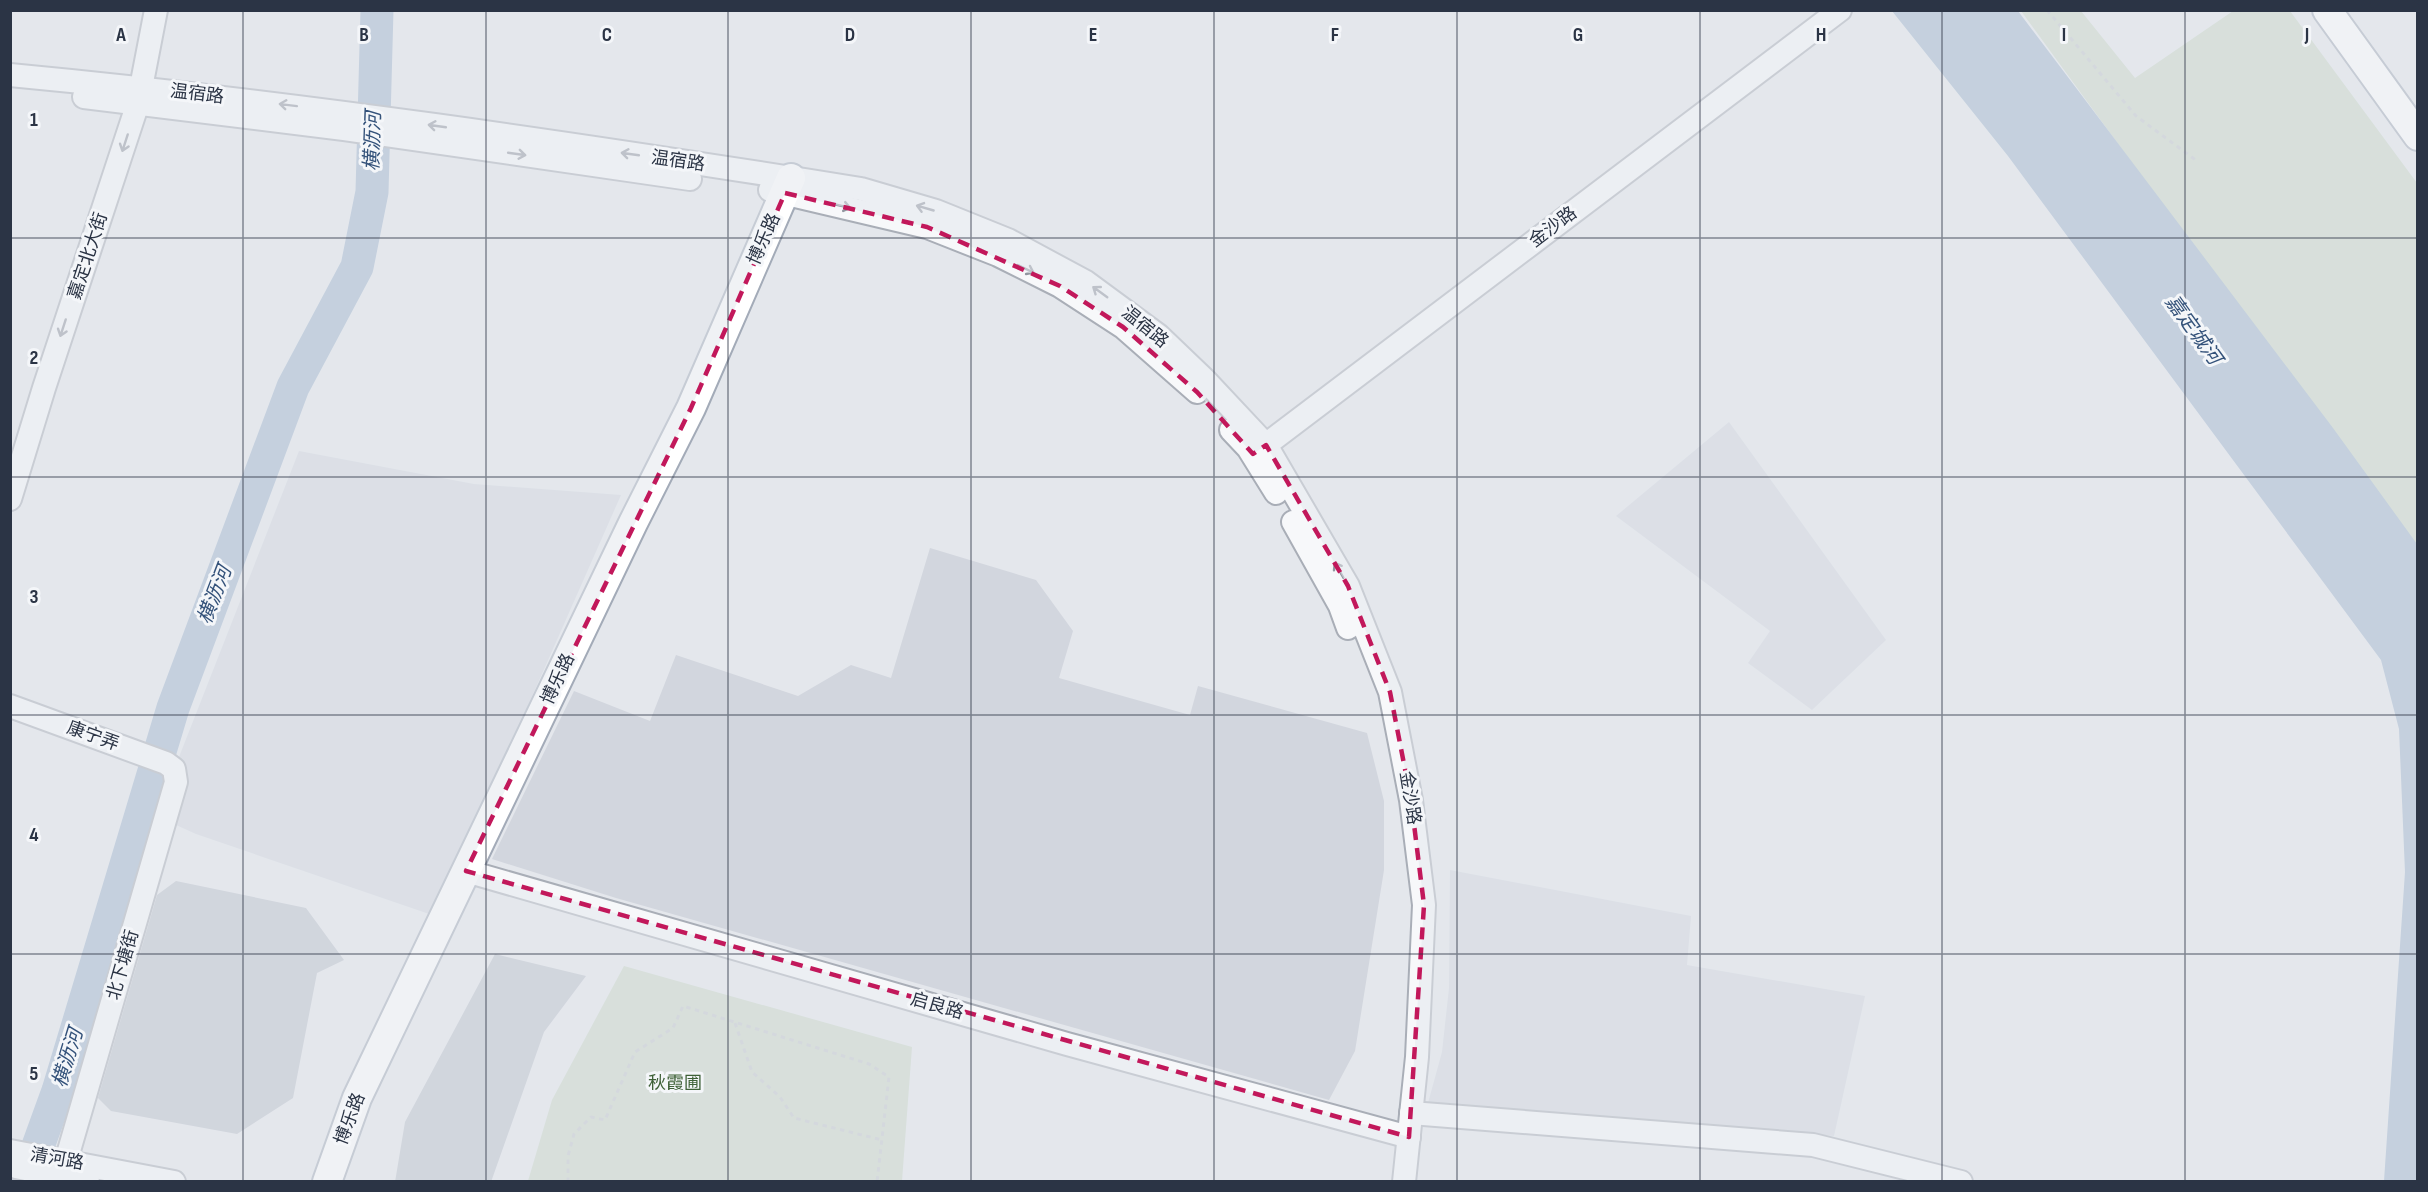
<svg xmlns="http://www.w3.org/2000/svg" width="2428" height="1192" viewBox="0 0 2428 1192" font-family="'Sofia Sans Condensed','Noto Sans SC',sans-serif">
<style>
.built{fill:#d2d6de}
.green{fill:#c9d6c5}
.water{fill:#9fb4cc}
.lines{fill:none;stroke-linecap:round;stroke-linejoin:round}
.river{stroke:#9fb4cc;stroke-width:33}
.building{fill:#bbc0ca}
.minor-casing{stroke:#a9aeb7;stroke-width:26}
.major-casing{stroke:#a3abb8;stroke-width:32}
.path{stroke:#c2c5cb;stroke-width:3;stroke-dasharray:4.5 4.5;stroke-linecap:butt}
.minor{stroke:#f7f8fa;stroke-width:22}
.major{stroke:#fff;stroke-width:28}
.oneway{stroke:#9196a0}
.marked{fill:none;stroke:#c2185b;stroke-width:4.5;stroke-dasharray:12 8;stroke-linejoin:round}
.grid{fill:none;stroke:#2b3445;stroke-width:1.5;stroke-opacity:0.55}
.labels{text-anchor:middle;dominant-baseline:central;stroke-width:6;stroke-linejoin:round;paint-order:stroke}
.street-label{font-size:18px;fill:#2b3445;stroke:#f4f6f9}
.park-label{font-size:18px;fill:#3f6138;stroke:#f4f6f9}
.water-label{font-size:20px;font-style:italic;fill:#34527a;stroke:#f4f6f9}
.grid-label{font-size:20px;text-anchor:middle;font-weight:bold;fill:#2b3445;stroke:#f4f6f9;stroke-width:6;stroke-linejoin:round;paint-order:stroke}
</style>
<rect width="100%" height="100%" fill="#e4e7ec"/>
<g class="built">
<path d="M1729,422L1886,640L1812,710L1748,663L1770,631L1616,516Z"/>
<path d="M299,451L474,484L621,495L435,916L196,834L176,825L179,757Z"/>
<path d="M930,548L1036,580L1073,631L1059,678L1190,715L1198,686L1367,733L1384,801V870L1355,1051L1329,1100L616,898L492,859L574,691L650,721L676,655L798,696L851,665L891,678Z"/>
<path d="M1450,870L1691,916L1687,965L1865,996L1834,1136L1428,1103L1442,1052L1449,988Z"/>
</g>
<g class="green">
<path d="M2021,11H2081L2135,78L2233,11H2290L2417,183V561L2364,481Z"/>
<path d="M624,966L912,1047L902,1181H528L552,1100Z"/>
</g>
<path class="water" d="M1892,11H2018L2333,428L2417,544V1181H2384L2405,872L2399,729L2381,660L2008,156Z"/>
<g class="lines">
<path class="river" d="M25,1182L58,1091L173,708L293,387L357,267L372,192L377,10"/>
</g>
<g class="building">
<path d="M176,881L306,908L344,960L317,973L293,1098L237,1134L111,1111L98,1098L157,895Z"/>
<path d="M495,954L586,976L544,1032L491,1182H395L405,1122Z"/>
</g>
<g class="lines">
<g class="minor-casing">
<g id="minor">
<path d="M10,75C295,102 578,144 861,189L936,211L1008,240L1086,282L1158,335L1205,380L1266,445L1348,586L1390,692L1411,800L1424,905L1417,1057L1404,1182"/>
<path d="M84,97L344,129L690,179"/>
<path d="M770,190L927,227L998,255L1060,286L1123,327L1197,392"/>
<path d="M1231,430L1248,448L1276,493"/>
<path d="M1255,453L1840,10"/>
<path d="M10,499L44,388L138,103L156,10"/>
<path d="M1293,522L1340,606L1348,628"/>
<path d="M10,706L166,763L174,769L176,782L66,1161"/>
<path d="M466,871L1067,1044L1409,1137"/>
<path d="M1411,1113L1813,1145L1961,1182"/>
<path d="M10,1151L174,1182"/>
<path d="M16,1167L88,1182"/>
</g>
</g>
<g class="major-casing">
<g id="major">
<path d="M2327,10L2418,136"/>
<path d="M327,1182L357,1098L633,523L691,408L791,178"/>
</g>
</g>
<g class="path">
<path d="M2047,10L2136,116L2197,161"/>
<path d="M735,1023L752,1072L780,1097L794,1118L882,1140"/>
<path d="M568,1182V1156L574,1134L591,1117L605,1120L635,1052L673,1028L683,1006L869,1064L889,1077L877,1182"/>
</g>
<use href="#minor" class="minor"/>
<use href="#major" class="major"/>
</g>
<defs><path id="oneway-shaft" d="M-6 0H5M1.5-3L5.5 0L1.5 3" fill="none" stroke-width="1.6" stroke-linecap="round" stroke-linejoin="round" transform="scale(1.5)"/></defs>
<g class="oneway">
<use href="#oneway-shaft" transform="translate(288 105) rotate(-173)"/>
<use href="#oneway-shaft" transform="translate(437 126) rotate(-172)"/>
<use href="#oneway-shaft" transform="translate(125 143) rotate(108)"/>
<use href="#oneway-shaft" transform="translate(517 154) rotate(8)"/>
<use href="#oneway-shaft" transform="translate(630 154) rotate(-172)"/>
<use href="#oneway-shaft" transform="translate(842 206) rotate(13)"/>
<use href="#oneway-shaft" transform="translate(925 208) rotate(-164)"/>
<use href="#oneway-shaft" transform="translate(1026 269) rotate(26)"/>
<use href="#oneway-shaft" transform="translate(1100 292) rotate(-144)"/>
<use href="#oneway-shaft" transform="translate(63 328) rotate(108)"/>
<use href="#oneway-shaft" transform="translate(1339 570) rotate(-120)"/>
</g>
<path d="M0 0H2428V1192H0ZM785,193L927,227L1060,286L1123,327L1197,392L1253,454L1266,445L1348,586L1390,692L1411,800L1424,905L1409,1137L466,871L691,408Z" fill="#e4e7ec" fill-opacity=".55" fill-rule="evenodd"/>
<path class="marked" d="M785,193L927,227L1060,286L1123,327L1197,392L1253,454L1266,445L1348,586L1390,692L1411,800L1424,905L1409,1137L466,871L691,408Z"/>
<path class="grid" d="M243,10V1182M486,10V1182M728,10V1182M971,10V1182M1214,10V1182M1457,10V1182M1700,10V1182M1942,10V1182M2185,10V1182M10,238H2418M10,477H2418M10,715H2418M10,954H2418"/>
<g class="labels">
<g class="street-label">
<text transform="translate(197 94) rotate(7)">温宿路</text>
<text transform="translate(678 161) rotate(8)">温宿路</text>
<text transform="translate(1553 227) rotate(-37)">金沙路</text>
<text transform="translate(764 239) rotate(-66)">博乐路</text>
<text transform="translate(88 256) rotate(-72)">嘉定北大街</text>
<text transform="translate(1145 327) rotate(39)">温宿路</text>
<text transform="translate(558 679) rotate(-65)">博乐路</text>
<text transform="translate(93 736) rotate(20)">康宁弄</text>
<text transform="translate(1410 798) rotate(81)">金沙路</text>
<text transform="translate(123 965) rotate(-74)">北下塘街</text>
<text transform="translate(937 1006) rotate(16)">启良路</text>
<text transform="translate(350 1119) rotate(-69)">博乐路</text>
<text transform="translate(57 1159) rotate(10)">清河路</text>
</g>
<g class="park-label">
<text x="675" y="1083">秋霞圃</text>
</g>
<g class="water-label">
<text transform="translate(373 141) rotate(-88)">横沥河</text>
<text transform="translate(2193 330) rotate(54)">嘉定城河</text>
<text transform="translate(215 595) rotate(-69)">横沥河</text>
<text transform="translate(68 1058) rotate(-73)">横沥河</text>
</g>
</g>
<g class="grid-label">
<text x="121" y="41">A</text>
<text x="364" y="41">B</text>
<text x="607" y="41">C</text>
<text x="850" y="41">D</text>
<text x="1093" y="41">E</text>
<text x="1335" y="41">F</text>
<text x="1578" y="41">G</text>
<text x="1821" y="41">H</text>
<text x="2064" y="41">I</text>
<text x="2307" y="41">J</text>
<text x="34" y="126">1</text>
<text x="34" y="364">2</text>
<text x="34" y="603">3</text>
<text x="34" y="841">4</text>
<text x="34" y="1080">5</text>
</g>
<rect width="2428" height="1192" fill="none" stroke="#2b3445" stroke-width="24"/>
</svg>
